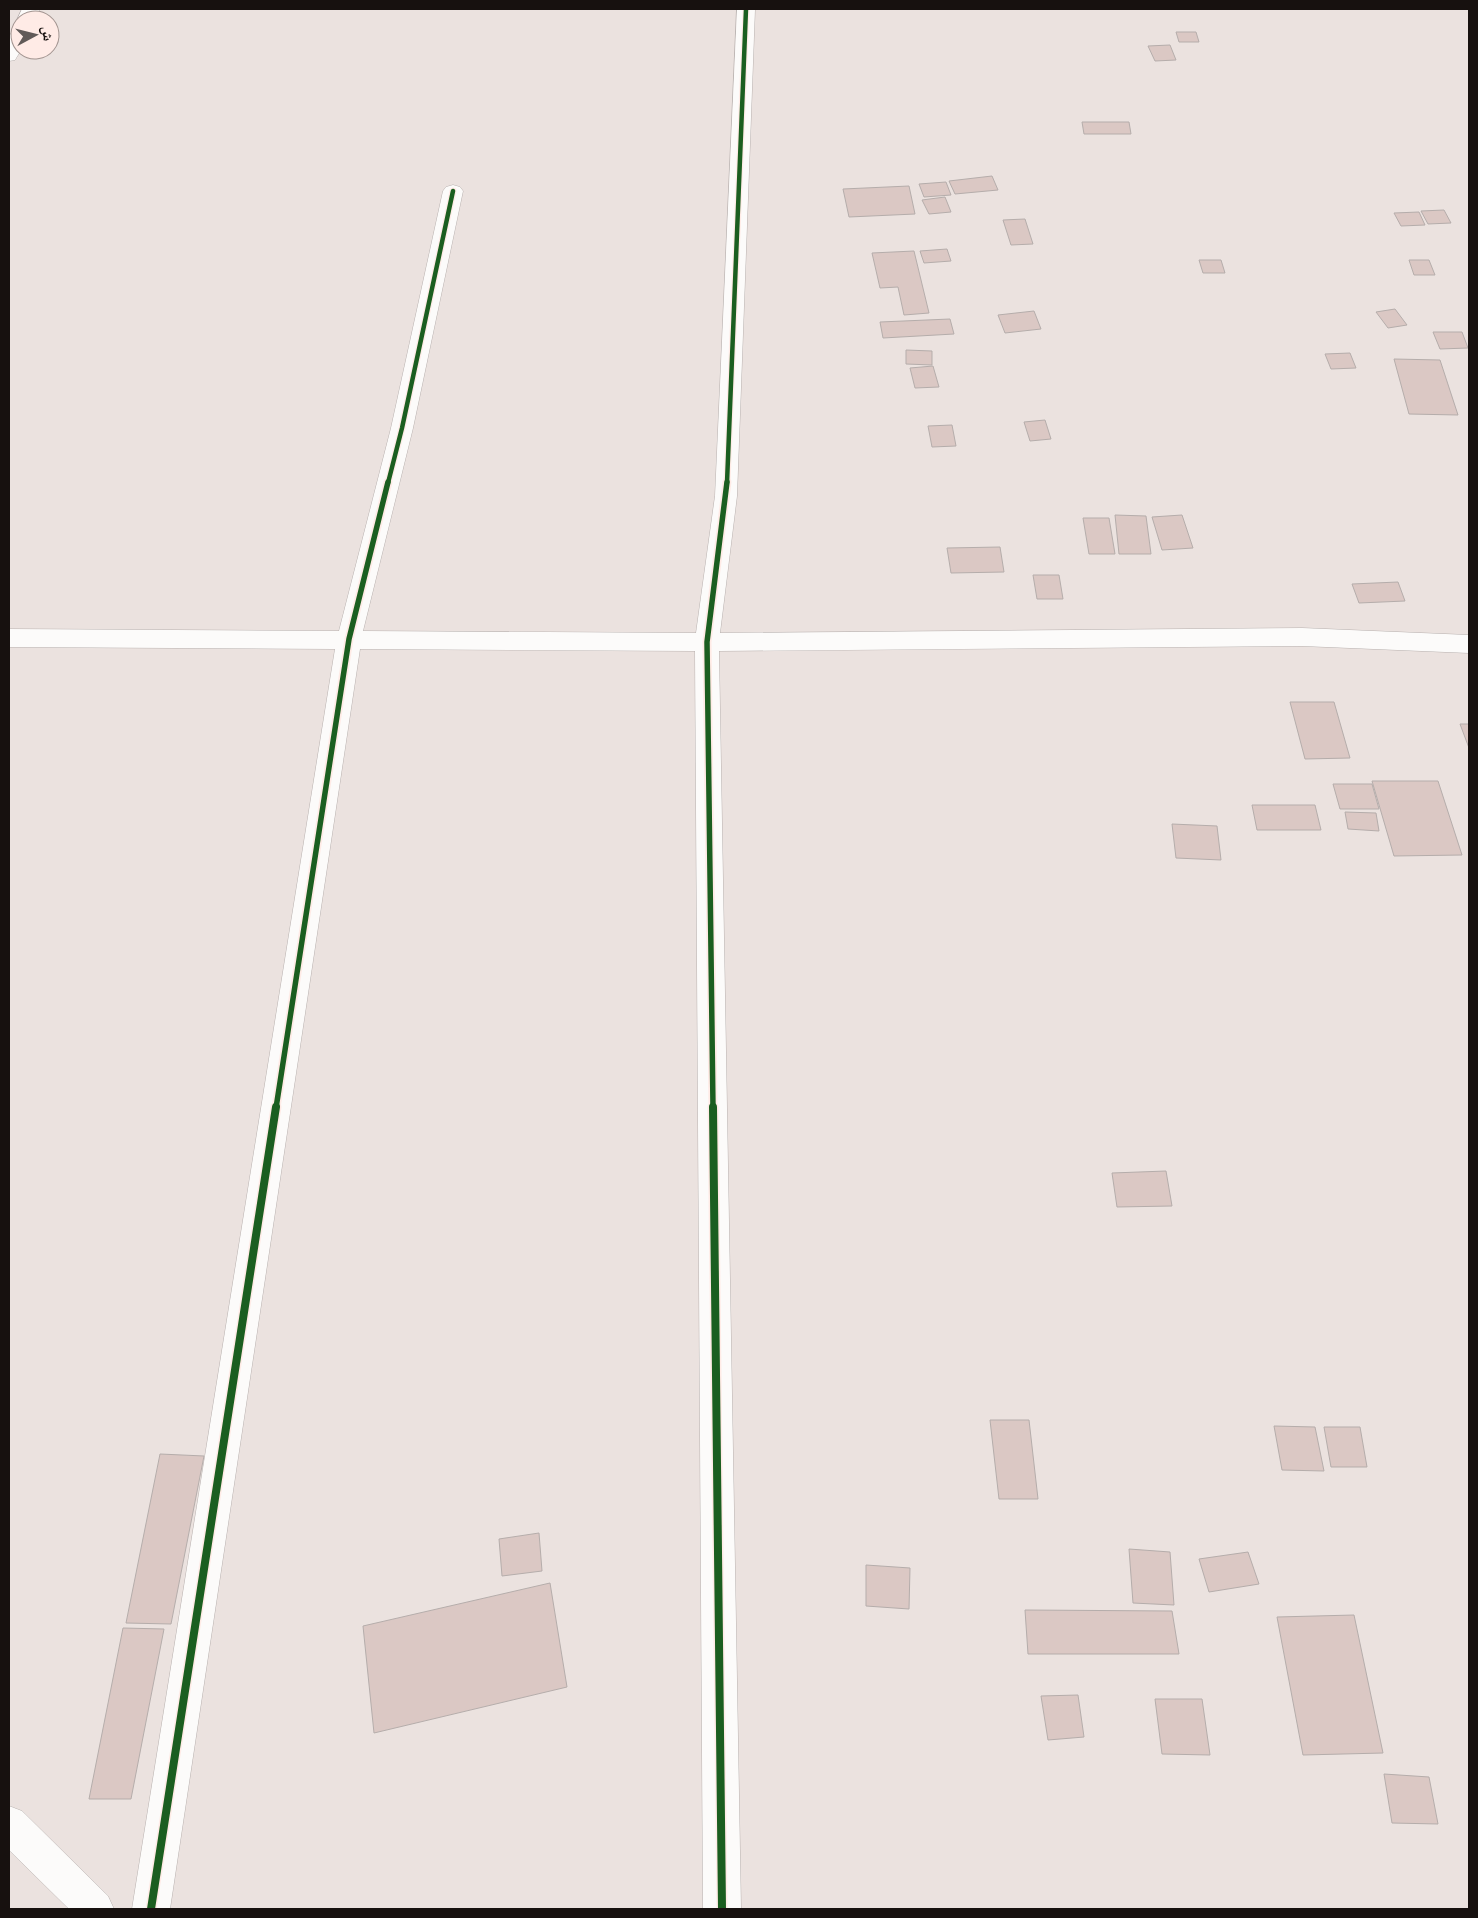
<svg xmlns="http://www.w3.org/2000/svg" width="1478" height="1918" viewBox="0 0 1478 1918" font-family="'Varela Round','Noto Naskh Arabic',sans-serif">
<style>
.building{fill:#dbc8c4;stroke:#b5adab}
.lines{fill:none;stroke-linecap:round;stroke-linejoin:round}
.minor-casing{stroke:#b8b1af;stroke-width:1}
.minor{fill:#fcfbfa;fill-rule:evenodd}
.cycleway-far2-casing{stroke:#ffebe6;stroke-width:7}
.cycleway-far1-casing{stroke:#ffebe6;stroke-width:9}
.cycleway-casing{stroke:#ffebe6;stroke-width:11}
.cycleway-far2{stroke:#1b5e20;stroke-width:4.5}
.cycleway-far1{stroke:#1b5e20;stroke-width:5.5}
.cycleway{stroke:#1b5e20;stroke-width:8}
</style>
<rect width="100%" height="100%" fill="#ebe2df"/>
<g class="building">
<path d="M1176,32H1196L1199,42H1179Z"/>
<path d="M1170,45L1176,60L1155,61L1148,46Z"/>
<path d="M1082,122H1129L1131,134H1084Z"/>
<path d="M992,176L998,190L955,194L949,181Z"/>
<path d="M946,182L951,195L924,197L919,184Z"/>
<path d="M909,186L915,214L849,217L843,189Z"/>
<path d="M945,197L951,212L929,214L922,200Z"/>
<path d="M1444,210L1451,223L1428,224L1421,211Z"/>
<path d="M1419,212L1425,225L1401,226L1394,213Z"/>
<path d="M1025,219L1033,244L1011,245L1003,220Z"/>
<path d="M947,249L951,261L924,263L920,251Z"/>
<path d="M914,251L929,313L904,315L898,287L880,288L872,253Z"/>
<path d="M1199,260H1221L1225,273H1203Z"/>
<path d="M1409,260H1429L1435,275H1414Z"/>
<path d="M1395,309L1407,325L1388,328L1376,312Z"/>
<path d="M1034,311L1041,329L1005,333L998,315Z"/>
<path d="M950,319L954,334L883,338L880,322Z"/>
<path d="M1433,332H1462L1468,348L1440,349Z"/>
<path d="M906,350L932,351V365L906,364Z"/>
<path d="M1350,353L1356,368L1331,369L1325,354Z"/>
<path d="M1394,359L1440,360L1458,415L1409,414Z"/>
<path d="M933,366L939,387L915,388L910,368Z"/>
<path d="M1045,420L1051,439L1030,441L1024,422Z"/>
<path d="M952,425L956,446L932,447L928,426Z"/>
<path d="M1115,515L1146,516L1151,554H1119Z"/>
<path d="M1182,515L1193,548L1162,550L1152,517Z"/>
<path d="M1083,518H1109L1115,554H1089Z"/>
<path d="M1000,547L1004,572L951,573L947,548Z"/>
<path d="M1033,575H1059L1063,599H1037Z"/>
<path d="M1398,582L1405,601L1359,603L1352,584Z"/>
<path d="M1290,702H1334L1350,758L1305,759Z"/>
<path d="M1460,724H1469V748Z"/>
<path d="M1372,781H1438L1462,855L1394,856Z"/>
<path d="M1333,784H1372L1379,809H1340Z"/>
<path d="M1252,805H1315L1321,830H1257Z"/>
<path d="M1345,812L1376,813L1379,831L1348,829Z"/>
<path d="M1172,824L1217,826L1221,860L1176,858Z"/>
<path d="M1166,1171L1172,1206L1117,1207L1112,1173Z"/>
<path d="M990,1420H1029L1038,1499H999Z"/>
<path d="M1274,1426L1315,1427L1324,1471L1282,1470Z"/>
<path d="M1324,1427H1360L1367,1467H1331Z"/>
<path d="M160,1454L204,1456L171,1624L126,1623Z"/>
<path d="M539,1533L542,1571L502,1576L499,1539Z"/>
<path d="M1129,1549L1170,1552L1174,1605L1133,1603Z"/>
<path d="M1248,1552L1259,1584L1209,1592L1199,1559Z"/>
<path d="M866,1565L910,1568L909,1609L866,1606Z"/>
<path d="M550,1583L567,1687L374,1733L363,1626Z"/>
<path d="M1025,1610L1172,1611L1179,1654H1028Z"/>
<path d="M1354,1615L1383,1753L1303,1755L1277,1617Z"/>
<path d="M123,1628L164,1629L131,1799H89Z"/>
<path d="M1078,1695L1084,1737L1048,1740L1041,1696Z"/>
<path d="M1155,1699H1202L1210,1755L1162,1754Z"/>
<path d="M1384,1774L1429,1777L1438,1824L1392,1823Z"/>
</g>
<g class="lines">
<g class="minor-casing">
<g id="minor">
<path d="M22,9H40L35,20H20V24L17,20Z"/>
<path d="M737,9H755L737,496L720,633L1302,628L1469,635V653L1302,646L719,651L741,1909H703L695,651L360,649L170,1909H132L335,649L9,647V629L339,631L391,428L443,191L446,187L453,185L460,187L463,191L413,428L363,631L696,633L715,496Z"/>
<path d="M20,27L21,50L15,60L9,61V37L14,28Z"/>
<path d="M9,1806L22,1811L108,1896L114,1909H69L9,1850Z"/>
</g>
</g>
<use href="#minor" class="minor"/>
<g class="cycleway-far2-casing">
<g id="cycleway-far2">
<path d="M388,483L402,428L453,191"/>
<path d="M727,483L746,9"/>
</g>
</g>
<g class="cycleway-far1-casing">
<g id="cycleway-far1">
<path d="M276,1108L349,639L388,482"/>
<path d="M713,1108L707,642L727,482"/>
</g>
</g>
<g class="cycleway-casing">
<g id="cycleway">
<path d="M713,1107L722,1909"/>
<path d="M151,1909L276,1107"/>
</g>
</g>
<use href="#cycleway-far2" class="cycleway-far2"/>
<use href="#cycleway-far1" class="cycleway-far1"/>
<use href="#cycleway" class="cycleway"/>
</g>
<rect width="1478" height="1918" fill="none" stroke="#17110f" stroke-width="20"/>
<g transform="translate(35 35) rotate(83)"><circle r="24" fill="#ffebe6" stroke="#a29490"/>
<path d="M0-4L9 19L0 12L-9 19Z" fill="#615a58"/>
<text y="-8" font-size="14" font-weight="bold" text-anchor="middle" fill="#17110f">ش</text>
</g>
</svg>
